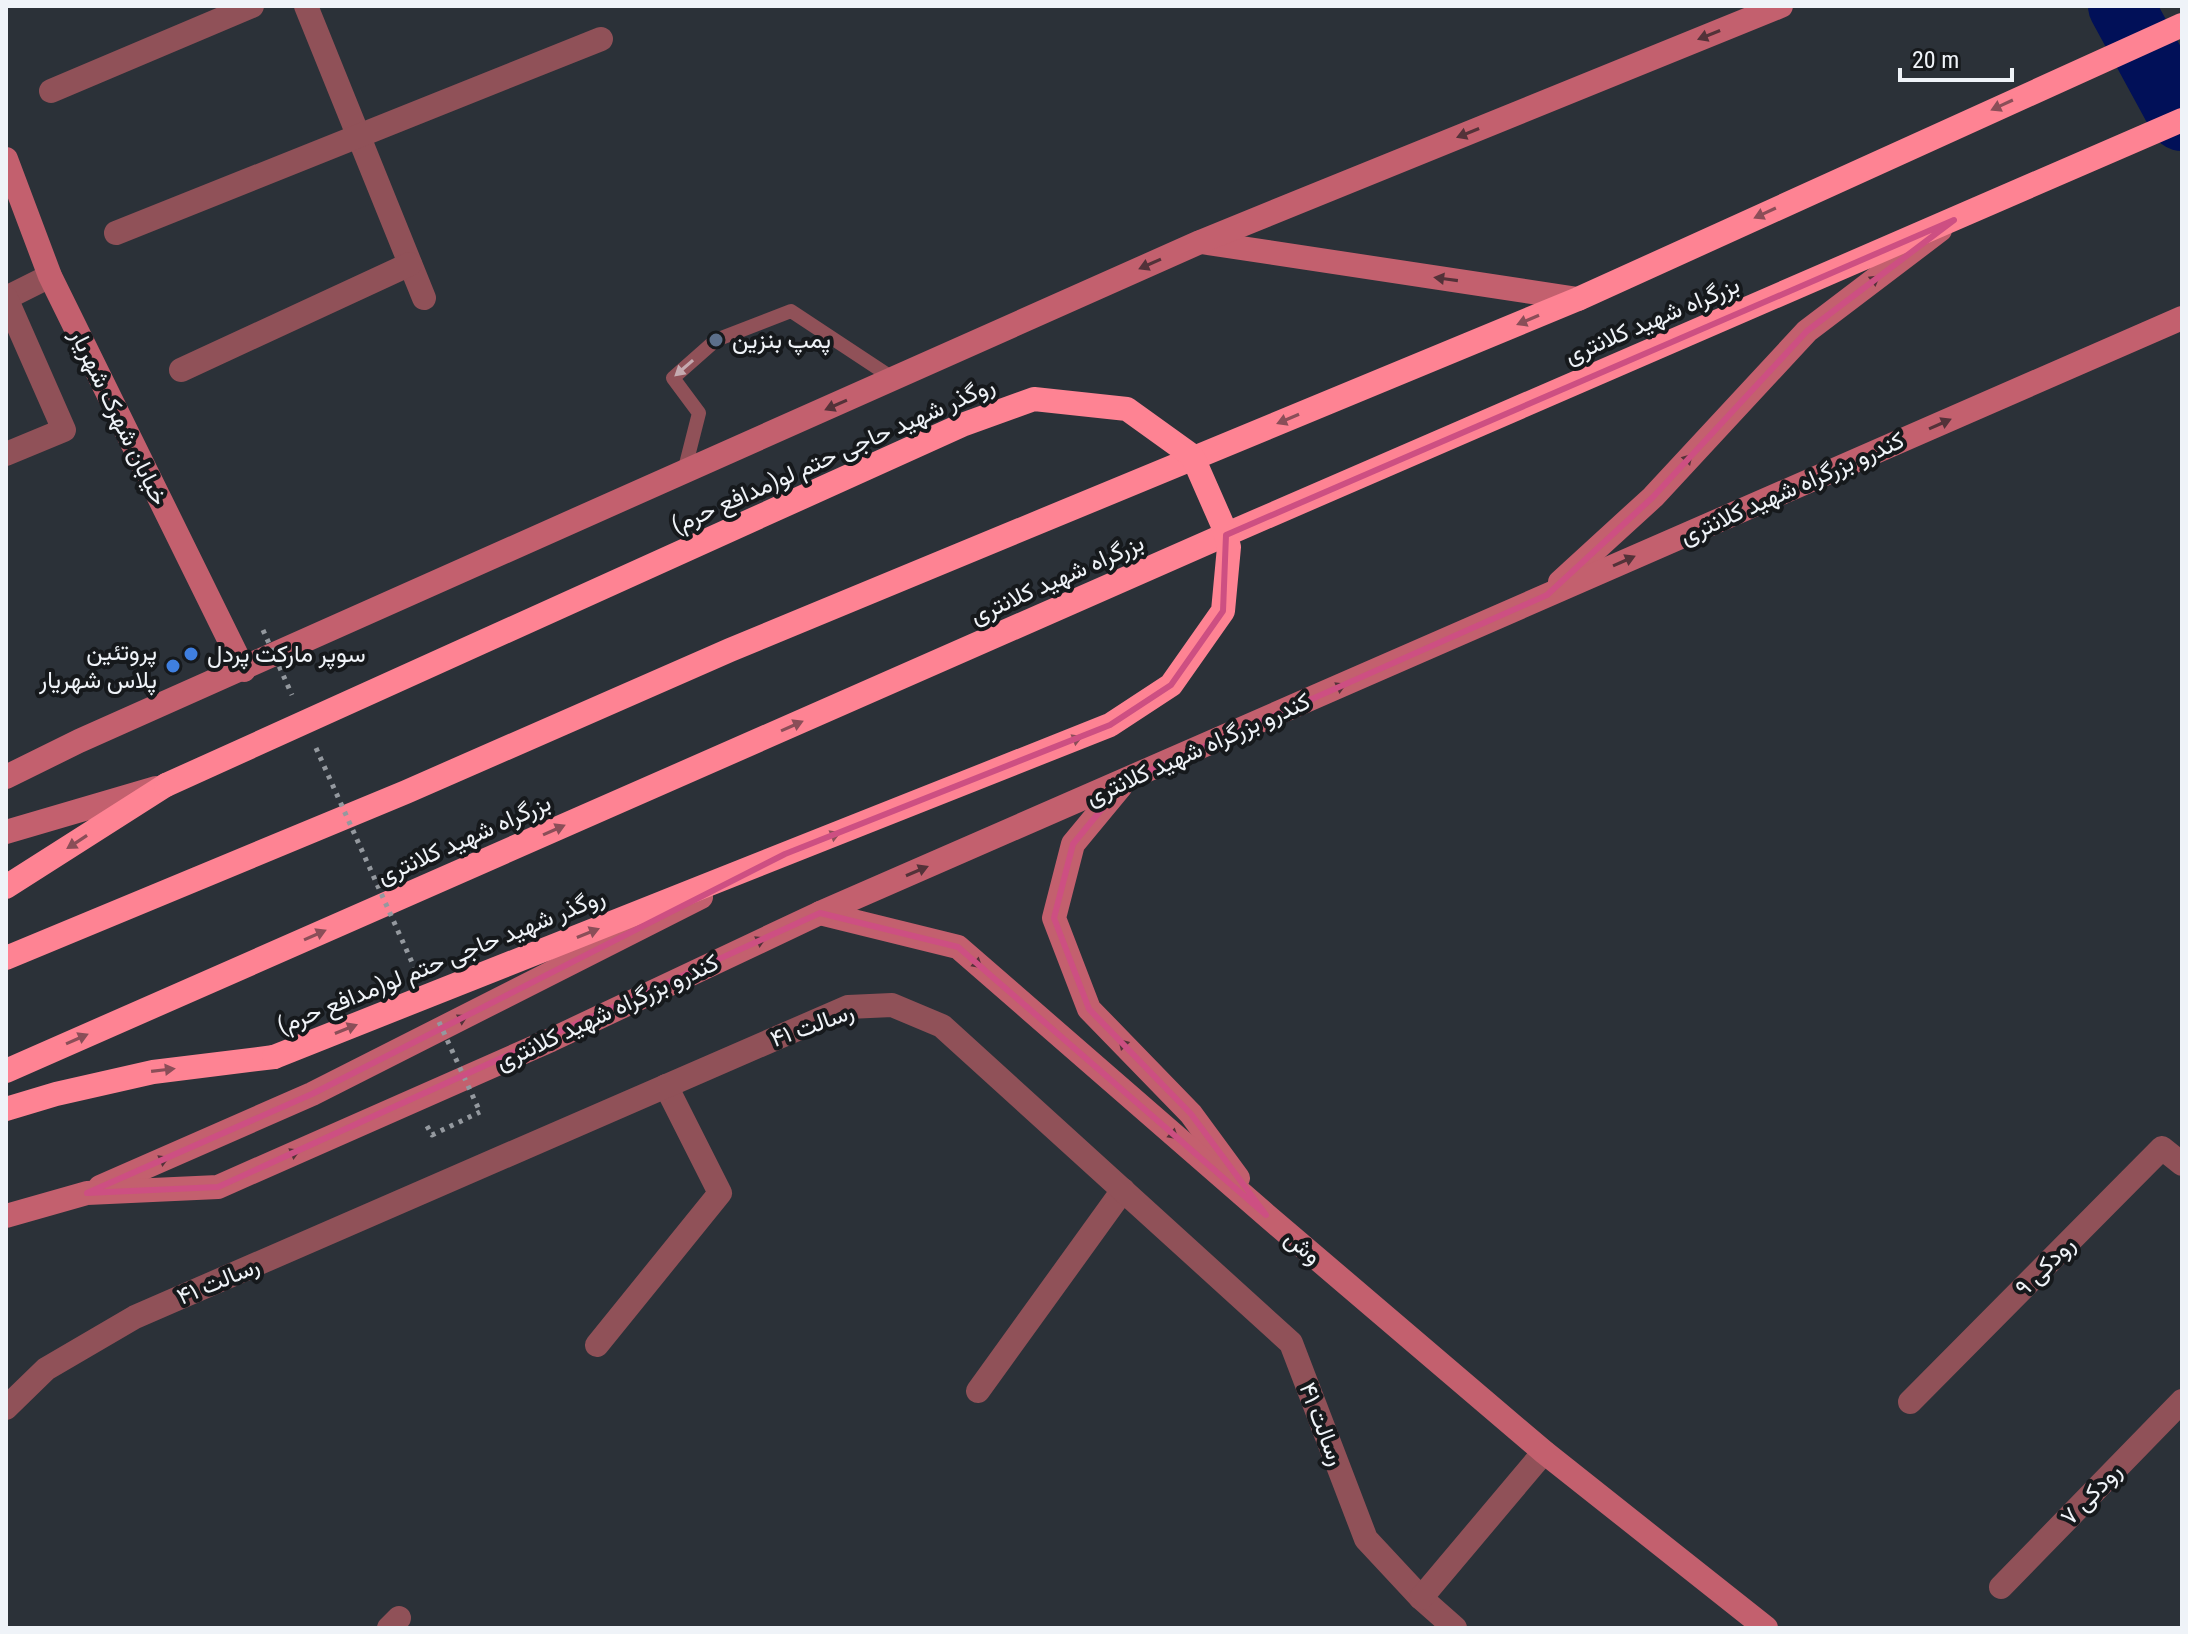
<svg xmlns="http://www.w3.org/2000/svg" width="2188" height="1634" viewBox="0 0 2188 1634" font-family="'Roboto Condensed',Vazirmatn,sans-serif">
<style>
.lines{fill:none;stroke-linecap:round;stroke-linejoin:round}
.river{stroke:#011058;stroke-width:66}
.path{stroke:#94999f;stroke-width:5;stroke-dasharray:4 6;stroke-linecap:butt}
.lane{stroke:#905158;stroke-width:14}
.street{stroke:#905158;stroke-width:24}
.secondary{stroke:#c3606e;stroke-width:24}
.highway{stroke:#fe8393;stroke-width:24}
.path-bridge{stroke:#94999f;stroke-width:5;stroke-dasharray:4 6;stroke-linecap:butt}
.highway-bridge{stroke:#fe8393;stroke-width:24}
.oneway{fill:#533239}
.oneway2{fill:#8a4e58}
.oneway3{fill:#c4aab0}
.marked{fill:none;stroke:#cd4f82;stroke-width:6;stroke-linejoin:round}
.service-dot{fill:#5c6f8a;stroke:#16191c;stroke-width:3}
.shop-dot{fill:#3f7fe0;stroke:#16191c;stroke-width:3}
.labels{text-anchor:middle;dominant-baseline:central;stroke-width:8;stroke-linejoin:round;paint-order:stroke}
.street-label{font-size:24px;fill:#eff3f8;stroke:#16191c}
.poi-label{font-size:24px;fill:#eff3f8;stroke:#16191c;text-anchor:start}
</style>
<rect width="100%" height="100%" fill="#2b3138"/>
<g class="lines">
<path class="river" d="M2121,6L2182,118"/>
<path class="path" d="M427,1126L432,1135L480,1112"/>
<path class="lane" d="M684,472L699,413L673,378L716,340L791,311L894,379"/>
<g class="street">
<path d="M306,6L424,298"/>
<path d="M51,91L252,6"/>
<path d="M116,233L601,39"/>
<path d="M6,298L50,276"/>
<path d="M181,370L410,264"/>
<path d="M6,454L64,430L6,298"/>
<path d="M597,1345L720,1193L666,1086"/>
<path d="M978,1391L1123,1190"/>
<path d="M1910,1402L2162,1148L2182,1164"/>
<path d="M6,1408L46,1369L135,1317L848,1007L892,1005L942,1026L1291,1343L1366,1539L1421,1598L1455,1628"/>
<path d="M2001,1587L2182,1401"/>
<path d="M1421,1598L1544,1452"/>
<path d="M389,1628L399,1618"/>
</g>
<g class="secondary">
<path d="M6,159L50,276L244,670"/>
<path d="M1201,242L1578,299"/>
<path d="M1560,582L1653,497L1807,331L1940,230"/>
<path d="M6,777L79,741L1200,242L1781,6"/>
<path d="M1121,786L1073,844L1054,918L1089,1009L1191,1114L1238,1178"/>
<path d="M6,832L156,788"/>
<path d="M820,913L958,947L1266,1215L1544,1452L1766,1628"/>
<path d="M100,1187L312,1094L701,897"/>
<path d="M6,1216L87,1193L218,1187L551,1040L820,913L2182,318"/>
</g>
<g class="highway">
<path d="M6,887L166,785"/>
<path d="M6,958L406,792L730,650L1578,299L2182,25"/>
<path d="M6,1071L1227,534L2182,120"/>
<path d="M6,1109L56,1094L153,1072L274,1057"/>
</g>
<g class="path-bridge">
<path d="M263,630L292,695"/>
<path d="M316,748L415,969"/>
<path d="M439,1022L480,1112"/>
</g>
<path class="highway-bridge" d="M166,785L962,425L1034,399L1127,409L1191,455L1195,462L1224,528L1229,547L1223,611L1171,685L1110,725L274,1057"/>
</g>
<defs><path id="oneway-solid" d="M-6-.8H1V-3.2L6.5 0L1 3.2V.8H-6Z" transform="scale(2)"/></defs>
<g class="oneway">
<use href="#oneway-solid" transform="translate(1709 35) rotate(158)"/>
<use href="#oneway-solid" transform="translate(1468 133) rotate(158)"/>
<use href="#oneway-solid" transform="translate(1150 264) rotate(156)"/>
<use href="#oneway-solid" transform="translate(1446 279) rotate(-172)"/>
<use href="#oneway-solid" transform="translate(1870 283) rotate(-37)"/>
<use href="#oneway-solid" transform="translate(836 405) rotate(156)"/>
<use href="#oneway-solid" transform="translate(1940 424) rotate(-24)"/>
<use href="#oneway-solid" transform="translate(1684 463) rotate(-47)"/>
<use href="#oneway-solid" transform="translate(1624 561) rotate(-24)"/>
<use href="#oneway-solid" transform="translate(1335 689) rotate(-24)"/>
<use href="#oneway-solid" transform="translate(917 871) rotate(-23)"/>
<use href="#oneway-solid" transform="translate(755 943) rotate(-25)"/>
<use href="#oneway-solid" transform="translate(973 960) rotate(41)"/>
<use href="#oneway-solid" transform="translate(457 1021) rotate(-27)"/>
<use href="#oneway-solid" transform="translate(1127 1048) rotate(-134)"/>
<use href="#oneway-solid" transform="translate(1169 1131) rotate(41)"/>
<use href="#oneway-solid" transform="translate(289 1155) rotate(-24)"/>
<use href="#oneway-solid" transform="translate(158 1162) rotate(-24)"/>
</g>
<g class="oneway2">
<use href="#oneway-solid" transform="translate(2002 105) rotate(155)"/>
<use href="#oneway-solid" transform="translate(1765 213) rotate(155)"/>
<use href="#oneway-solid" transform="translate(1528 320) rotate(157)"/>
<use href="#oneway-solid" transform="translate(1288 419) rotate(157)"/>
<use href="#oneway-solid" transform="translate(792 726) rotate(-24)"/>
<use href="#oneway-solid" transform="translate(1071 741) rotate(-22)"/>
<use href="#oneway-solid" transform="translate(554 830) rotate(-24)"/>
<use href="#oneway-solid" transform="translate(829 837) rotate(-22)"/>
<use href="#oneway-solid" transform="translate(77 842) rotate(147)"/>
<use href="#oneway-solid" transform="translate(588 933) rotate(-22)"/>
<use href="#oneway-solid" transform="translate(315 935) rotate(-24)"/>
<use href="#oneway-solid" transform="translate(346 1029) rotate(-22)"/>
<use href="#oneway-solid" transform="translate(77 1039) rotate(-24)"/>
<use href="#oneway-solid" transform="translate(163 1070) rotate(-7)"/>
</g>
<use class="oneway3" href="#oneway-solid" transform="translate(684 368) rotate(139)"/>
<path class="marked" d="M1954,220L1807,331L1653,497L1547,595L1124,782L1073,844L1054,918L1089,1009L1191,1114L1266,1215L958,947L820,913L218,1187L87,1193L312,1094L785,854L1110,725L1171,685L1223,611L1226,535Z"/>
<circle class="service-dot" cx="716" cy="340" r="8"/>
<g class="shop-dot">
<circle cx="191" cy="654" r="8"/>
<circle cx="173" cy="666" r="8"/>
</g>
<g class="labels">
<g class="street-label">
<text transform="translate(1652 320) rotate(-23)">بزرگراه شهید کلانتری</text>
<text transform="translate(119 417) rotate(64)">خیابان شهرک شهریار</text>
<text transform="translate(833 455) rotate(-24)">روگذر شهید حاجی حتم لو(مدافع حرم)</text>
<text transform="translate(1792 488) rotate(-24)">کندرو بزرگراه شهید کلانتری</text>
<text transform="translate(1057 579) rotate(-24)">بزرگراه شهید کلانتری</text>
<text transform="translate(1198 749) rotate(-24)">کندرو بزرگراه شهید کلانتری</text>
<text transform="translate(464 839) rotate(-24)">بزرگراه شهید کلانتری</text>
<text transform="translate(441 961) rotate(-22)">روگذر شهید حاجی حتم لو(مدافع حرم)</text>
<text transform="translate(607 1012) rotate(-25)">کندرو بزرگراه شهید کلانتری</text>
<text transform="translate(812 1025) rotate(-20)">۴۱ رسالت</text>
<text transform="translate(1303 1247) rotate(40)">وش</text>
<text transform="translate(2045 1266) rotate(-45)">رودکی ۹</text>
<text transform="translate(218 1281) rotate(-23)">۴۱ رسالت</text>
<text transform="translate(1322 1424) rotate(69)">۴۱ رسالت</text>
<text transform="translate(2091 1494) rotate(-46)">رودکی ۷</text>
</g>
<g class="poi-label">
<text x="732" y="340">پمپ بنزین</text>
<text x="157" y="652" text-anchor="end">پروتئین<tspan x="157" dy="28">پلاس شهریار</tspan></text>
<text x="207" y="654">سوپر مارکت پردل</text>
</g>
</g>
<rect width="2188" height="1634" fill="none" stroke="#eff3f8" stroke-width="16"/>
<path d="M1900 68v12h112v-12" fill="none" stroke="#eff3f8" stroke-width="4"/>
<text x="1912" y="68" font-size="24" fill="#eff3f8" stroke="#16191c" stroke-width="6" paint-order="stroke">20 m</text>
</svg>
